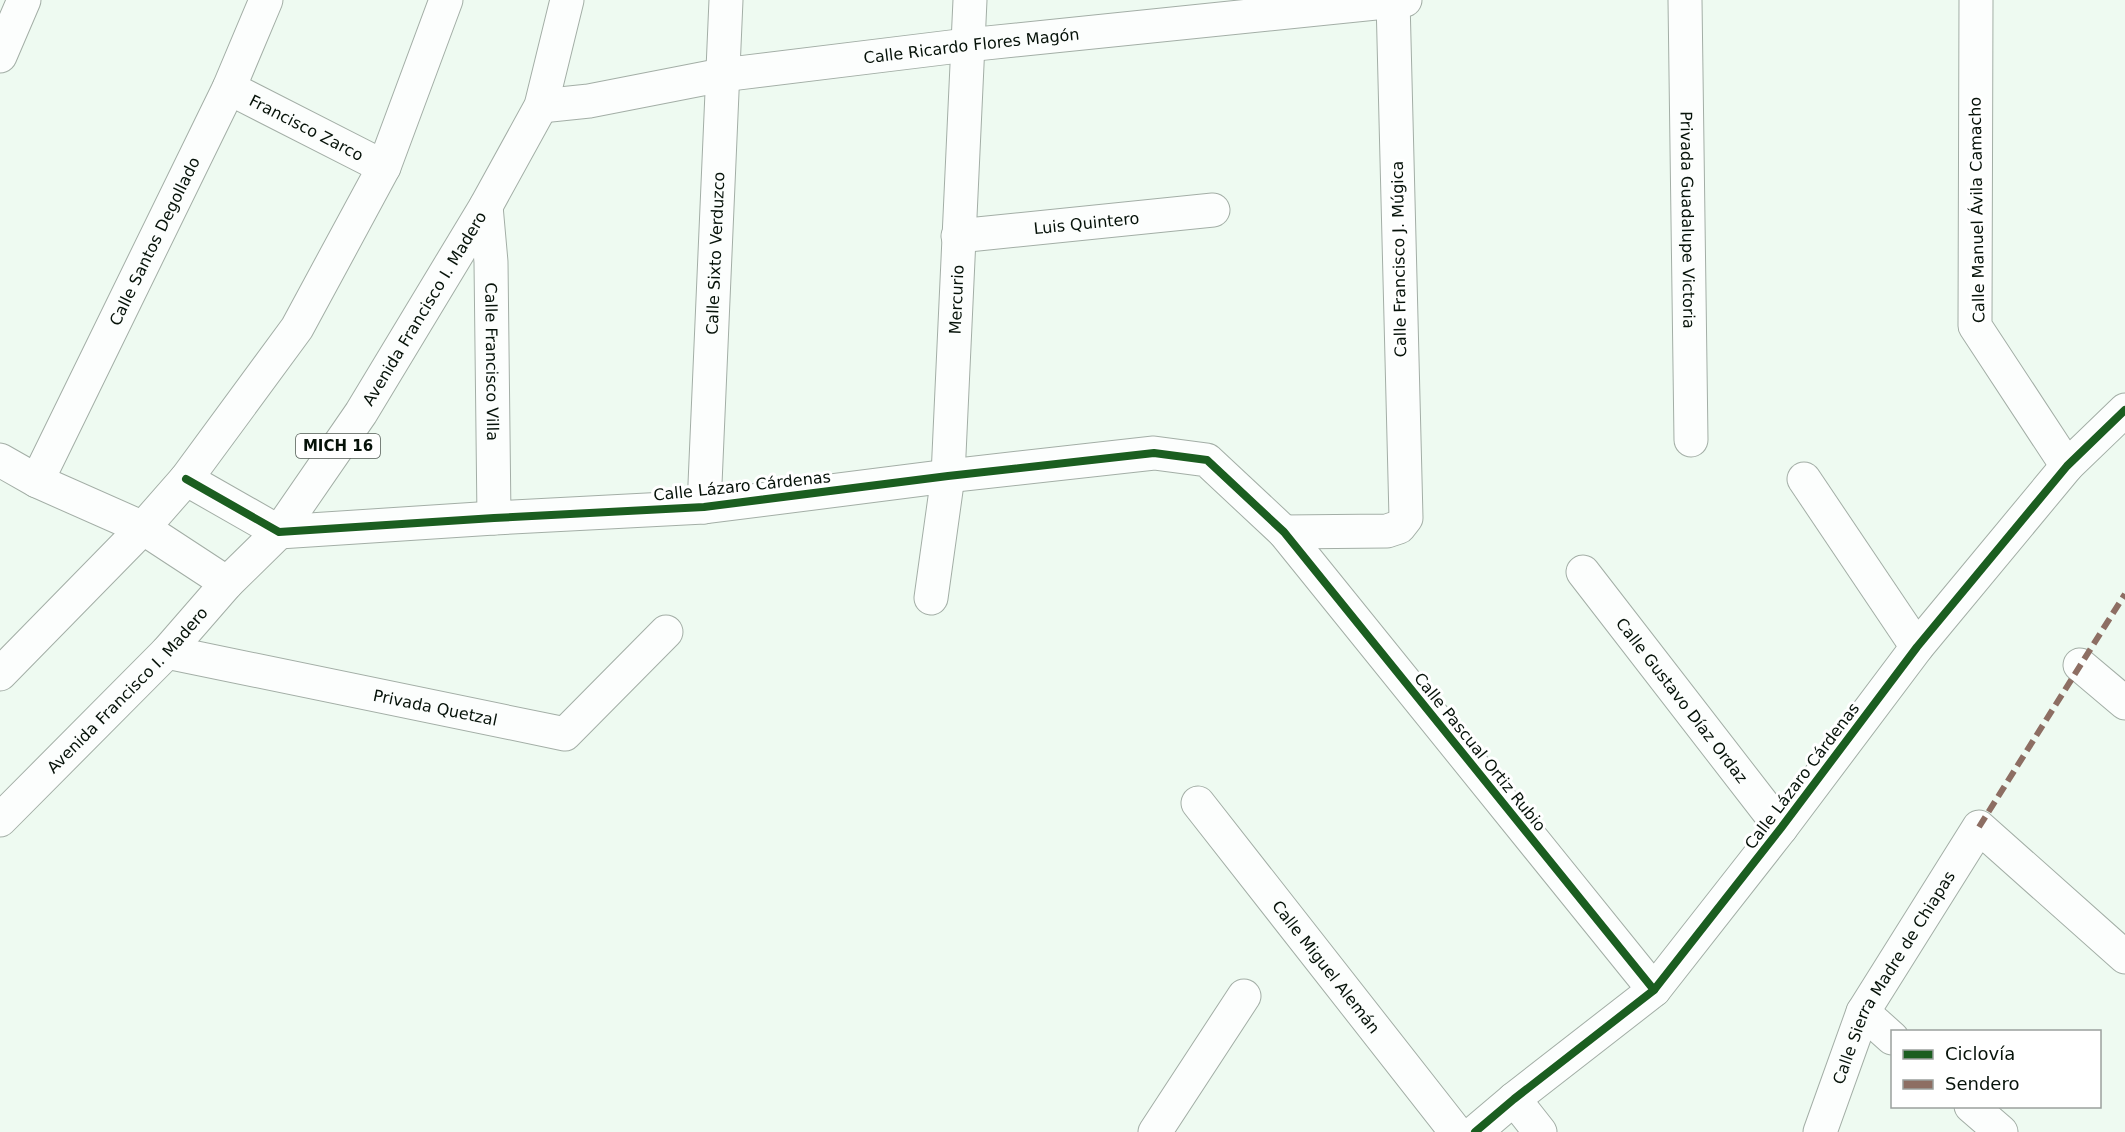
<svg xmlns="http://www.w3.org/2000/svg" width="2125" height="1132" viewBox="0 0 2125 1132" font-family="'DejaVu Sans',sans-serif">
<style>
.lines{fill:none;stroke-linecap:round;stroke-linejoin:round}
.minor-casing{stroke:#a3aea6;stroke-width:35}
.major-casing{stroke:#a3aea6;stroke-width:35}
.minor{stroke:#fcfefd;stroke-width:33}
.major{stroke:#fcfefd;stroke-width:33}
.quiet{stroke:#8d6e63;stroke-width:6;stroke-dasharray:12 6;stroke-linecap:butt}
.cycleway-casing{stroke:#fff;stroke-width:11}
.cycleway{stroke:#1b5e20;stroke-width:8}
.labels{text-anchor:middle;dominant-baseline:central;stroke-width:6;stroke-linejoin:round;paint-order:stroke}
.shield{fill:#fff;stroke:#515953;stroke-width:1.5}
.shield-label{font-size:15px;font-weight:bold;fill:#061209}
.street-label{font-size:16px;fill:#061209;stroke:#fff}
</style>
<rect width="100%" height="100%" fill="#eefaf1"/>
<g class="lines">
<g class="minor-casing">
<g id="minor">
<path id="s1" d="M1685,0L1691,440"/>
<path d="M1976,0L1975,326L2067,466"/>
<path d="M0,56L24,0"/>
<path id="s2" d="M229,88L384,167"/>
<path id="s3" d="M541,106L589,101L722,75L967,45L1405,0"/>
<path id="s4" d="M486,206L491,262L494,518"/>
<path id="s5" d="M958,236L1213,210"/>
<path d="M0,460L37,481L143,528L227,583"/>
<path d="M186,479L279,532L494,518L704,507L948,476L1154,453L1207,460L1284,532L1654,990"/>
<path d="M1804,479L1917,647"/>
<path id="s6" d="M37,481L229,88L266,0"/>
<path id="s7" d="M704,507L726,0"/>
<path d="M1284,532L1387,531L1399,527L1406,518L1393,0"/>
<path id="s8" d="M1583,572L1781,828"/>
<path id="s9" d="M931,598L948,476L970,0"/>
<path id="s10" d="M167,652L565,734L666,632"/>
<path d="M2080,665L2125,703"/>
<path id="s11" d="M1198,803L1456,1132"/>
<path d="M1863,1012L1892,1038"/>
<path d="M1514,1099L1540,1132"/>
<path d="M1971,1106L2001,1132"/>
<path d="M1155,1132L1244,996"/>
<path d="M1475,1132L1514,1099L1654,990L1781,828L1917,647L2067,466L2125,410"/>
<path id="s12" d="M1820,1132L1863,1012L1979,827L2125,957"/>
</g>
</g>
<g class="major-casing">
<g id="major">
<path d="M0,674L143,528L186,479L297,328L384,167L446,0"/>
<path id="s13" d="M0,820L167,652L227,583L279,532L361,413L486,206L541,106L567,0"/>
</g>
</g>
<use href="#minor" class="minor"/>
<use href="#major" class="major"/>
<path class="quiet" d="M1979,827L2125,594"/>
<g class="cycleway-casing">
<g id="cycleway">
<path d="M186,479L279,532L494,518L704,507L948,476L1154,453L1207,460L1284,532L1654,990"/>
<path d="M1475,1132L1514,1099L1654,990L1781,828L1917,647L2067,466L2125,410"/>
</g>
</g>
<use href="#cycleway" class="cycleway"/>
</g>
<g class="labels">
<rect class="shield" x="296" y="434" width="84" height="24" rx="4.5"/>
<g class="shield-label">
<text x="338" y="446">MICH 16</text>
</g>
<g class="street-label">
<text stroke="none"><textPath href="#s3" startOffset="435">Calle Ricardo Flores Magón</textPath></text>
<text stroke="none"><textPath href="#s2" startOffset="87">Francisco Zarco</textPath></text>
<text transform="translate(1977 210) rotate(-91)">Calle Manuel Ávila Camacho</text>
<text stroke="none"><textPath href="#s1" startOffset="220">Privada Guadalupe Victoria</textPath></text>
<text stroke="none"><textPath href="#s5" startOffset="129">Luis Quintero</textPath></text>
<text stroke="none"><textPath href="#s6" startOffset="267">Calle Santos Degollado</textPath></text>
<text stroke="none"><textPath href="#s7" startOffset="254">Calle Sixto Verduzco</textPath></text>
<text transform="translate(1399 259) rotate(-91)">Calle Francisco J. Múgica</text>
<text stroke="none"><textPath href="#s9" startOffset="300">Mercurio</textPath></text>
<text stroke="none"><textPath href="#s13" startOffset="668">Avenida Francisco I. Madero</textPath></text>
<text stroke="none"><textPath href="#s4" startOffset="156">Calle Francisco Villa</textPath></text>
<text transform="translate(742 486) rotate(-6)">Calle Lázaro Cárdenas</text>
<text stroke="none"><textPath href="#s13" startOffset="182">Avenida Francisco I. Madero</textPath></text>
<text stroke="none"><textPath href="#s8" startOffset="162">Calle Gustavo Díaz Ordaz</textPath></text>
<text stroke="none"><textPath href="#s10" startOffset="274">Privada Quetzal</textPath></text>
<text transform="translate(1480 752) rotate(51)">Calle Pascual Ortiz Rubio</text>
<text transform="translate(1802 776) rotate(-53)">Calle Lázaro Cárdenas</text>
<text stroke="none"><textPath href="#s11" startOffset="208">Calle Miguel Alemán</textPath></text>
<text stroke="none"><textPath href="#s12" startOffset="172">Calle Sierra Madre de Chiapas</textPath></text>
</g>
</g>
<rect x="1891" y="1030" width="210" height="78" fill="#ffffff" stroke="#9ba09d" stroke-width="1.5"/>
<rect x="1903" y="1050" width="30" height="9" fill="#1b5e20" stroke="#9ba09d" stroke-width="1.5"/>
<text x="1945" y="1060" font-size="18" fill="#061209">Ciclovía</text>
<rect x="1903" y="1080" width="30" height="9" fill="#8d6e63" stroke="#9ba09d" stroke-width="1.5"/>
<text x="1945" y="1090" font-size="18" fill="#061209">Sendero</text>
</svg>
